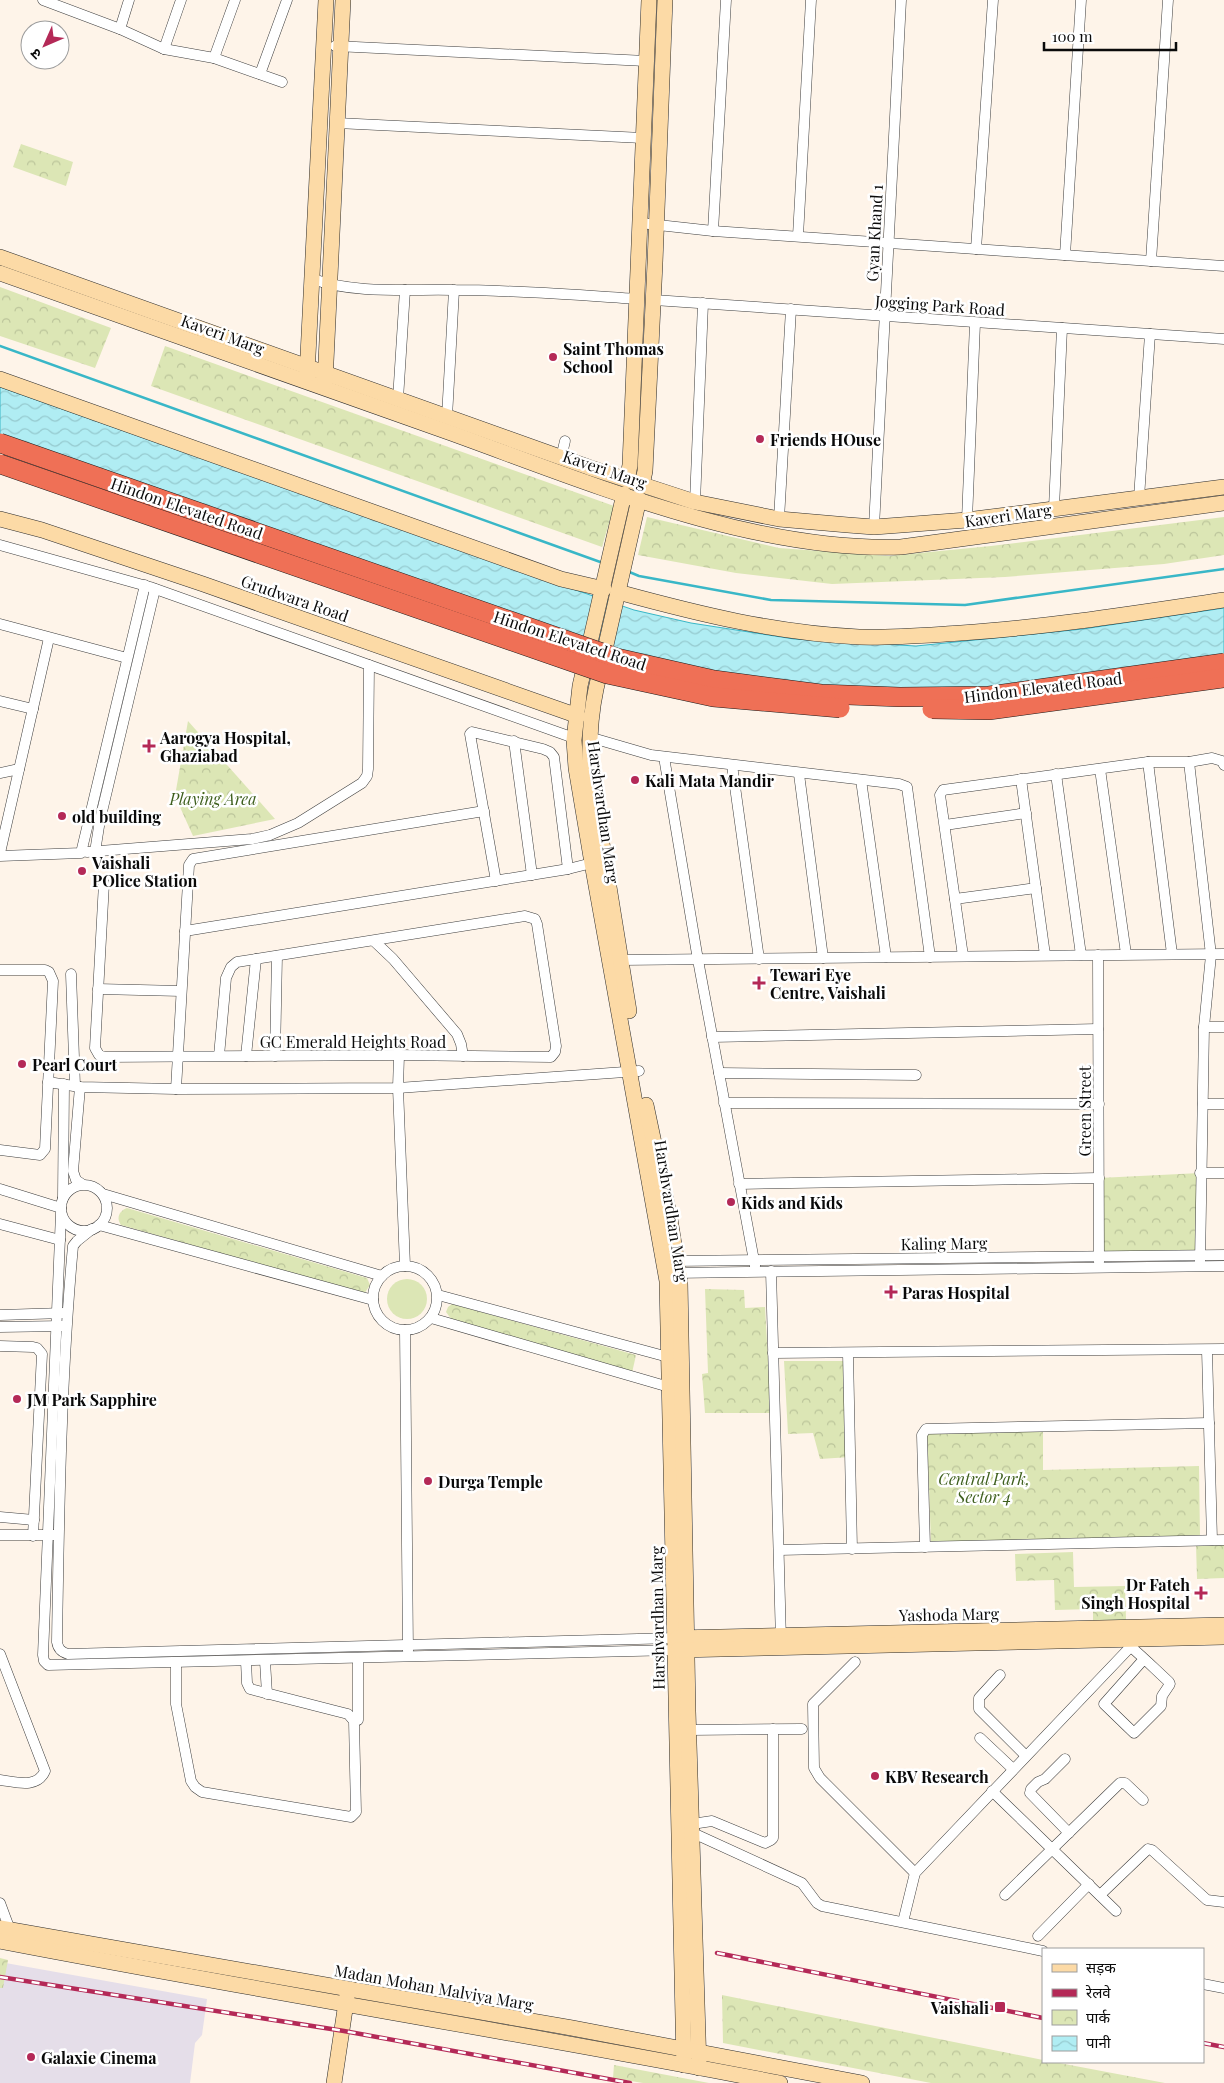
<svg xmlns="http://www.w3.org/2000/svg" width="1224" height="2083" viewBox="0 0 1224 2083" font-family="'Playfair Display','Noto Sans Devanagari',serif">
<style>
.industrial{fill:#e5dee9}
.grass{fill:#dce6b5}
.park{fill:url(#park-crowns)}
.water{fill:url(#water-waves);stroke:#39b7c7}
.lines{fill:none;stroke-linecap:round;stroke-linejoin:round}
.stream{stroke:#39b7c7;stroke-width:2.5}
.street-casing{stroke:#3d3d3d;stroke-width:11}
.secondary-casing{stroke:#2c2c2c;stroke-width:16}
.street{stroke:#fff;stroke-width:10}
.secondary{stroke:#fcdaa6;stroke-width:15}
.rail-casing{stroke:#b42957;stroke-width:4.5}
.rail{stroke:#fff;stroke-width:2.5;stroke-dasharray:8;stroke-linecap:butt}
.highway-bridge-casing{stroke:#1b1b1b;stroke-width:20;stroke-linecap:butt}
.highway-bridge{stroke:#ef7056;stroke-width:19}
.poi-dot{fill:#b42957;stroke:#fff;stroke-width:2}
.labels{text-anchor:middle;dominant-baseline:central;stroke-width:5;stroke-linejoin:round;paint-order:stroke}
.street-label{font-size:16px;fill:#0a0a0a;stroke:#fff}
.poi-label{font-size:16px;font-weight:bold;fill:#0a0a0a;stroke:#fff;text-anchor:start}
.park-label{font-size:16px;font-style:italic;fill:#3e5f1e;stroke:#fff}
</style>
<defs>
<pattern id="park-crowns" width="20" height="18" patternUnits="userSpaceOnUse" patternTransform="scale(1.25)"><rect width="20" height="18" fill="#dce6b5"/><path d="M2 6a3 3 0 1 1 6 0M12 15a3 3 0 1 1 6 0" fill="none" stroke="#bbc49a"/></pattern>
<pattern id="water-waves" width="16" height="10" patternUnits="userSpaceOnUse" patternTransform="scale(1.25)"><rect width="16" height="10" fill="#b0edf3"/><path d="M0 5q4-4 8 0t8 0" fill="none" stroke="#96cacf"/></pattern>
</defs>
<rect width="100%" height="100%" fill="#fef4e9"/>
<path class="industrial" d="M0,1962L207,1999L202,2035L195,2043L190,2083H0Z"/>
<circle class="grass" cx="407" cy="1299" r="20"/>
<g class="park">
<path d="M21,144L73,162L66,186L13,167Z"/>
<path d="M0,287L111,328L95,368L0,336Z"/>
<path d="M165,346L614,506L602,547L151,386Z"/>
<path d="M647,517L779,548L889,556L991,546L1224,517V555L1164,564L1005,577L832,584L736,573L638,555Z"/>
<path d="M188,721L275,819L193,836L175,796Z"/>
<path d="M1200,1173V1255L1099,1256V1178Z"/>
<path d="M127,1208L367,1278L370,1285L364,1294L121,1225C116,1218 119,1211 127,1208Z"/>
<path d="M705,1289L744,1290L745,1308L765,1307L771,1413H705L702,1374L708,1373Z"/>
<path d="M452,1304L636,1355L632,1373L452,1320L446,1312L448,1307Z"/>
<path d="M784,1361H848L850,1457L820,1459L813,1433L788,1434Z"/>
<path d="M927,1432H1043V1470L1199,1466L1200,1536L931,1543Z"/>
<path d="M1224,1543V1578L1197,1579L1196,1544Z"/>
<path d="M1073,1552L1074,1587L1125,1586L1126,1620L1093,1621V1609L1055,1610L1054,1580L1016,1581L1015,1554Z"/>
<path d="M0,1958L8,1960L3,1988H0Z"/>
<path d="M722,1995L1043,2060V2062H1054L1165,2083H931L723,2043Z"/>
<path d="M614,2065L709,2083H643L613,2078Z"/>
</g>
<path class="water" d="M0,387L526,573L634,610L691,623L794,639L916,646L1083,629L1224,608V666L1042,697L831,698L482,623L0,450Z"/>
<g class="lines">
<g class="stream">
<path d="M0,346L603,563"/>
<path d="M627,571L639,576L771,600L965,605L1224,569"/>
</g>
<g class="street-casing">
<g id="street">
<path d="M43,0L120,29L164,49L214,58L282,82"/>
<path d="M120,29L129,0"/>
<path d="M335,46L646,61"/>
<path d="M164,49L181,0"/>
<path d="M214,58L235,0"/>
<path d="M260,74L287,0"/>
<path d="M337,123L643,138"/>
<path d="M640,223L713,231L1224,266"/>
<path d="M713,231L726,0"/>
<path d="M798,236L811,0"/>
<path d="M976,249L993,0"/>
<path d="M1065,255L1081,0"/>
<path d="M1151,261L1168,0"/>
<path d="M313,279C353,294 410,289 453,290C514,290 576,295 637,299"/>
<path d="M654,300L1224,339"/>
<path d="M398,399L405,290"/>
<path d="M447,417L454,290"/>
<path d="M561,458L565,441"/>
<path d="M1139,498L1150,334"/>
<path d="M695,502L703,303"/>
<path d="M1054,508L1062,328"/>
<path d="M779,519L791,309"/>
<path d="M967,520L975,323"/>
<path d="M874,527L901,0"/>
<path d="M0,545L150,587L574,738"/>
<path d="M0,624L127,658"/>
<path d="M0,701L33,709"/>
<path d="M589,737L651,755L899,784L907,787L930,957"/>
<path d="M514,741L532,875"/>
<path d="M664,757L698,960L755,1266"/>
<path d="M1148,762L1172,954"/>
<path d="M1189,762L1211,955L1204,1027L1200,1262"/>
<path d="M732,765L759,959"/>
<path d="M1100,769L1126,954"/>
<path d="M0,773L19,769"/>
<path d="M799,774L823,958"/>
<path d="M1056,774L1081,955"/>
<path d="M1021,779L1045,955"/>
<path d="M861,780L886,957"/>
<path d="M945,825L1026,813"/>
<path d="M87,852L252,839L270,835L298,823L362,783L367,776L368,769L369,665"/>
<path d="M95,852L100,820L155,589"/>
<path d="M0,853L49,638"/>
<path d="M0,856L81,853L145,585"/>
<path d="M496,881L470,734L472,732L543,749L550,752L554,757L568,869"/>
<path d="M104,883L95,1048L99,1055L104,1057L399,1055L551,1057L555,1052L556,1046L537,924L535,919L525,916L237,962L231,967L226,978L219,1056"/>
<path d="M955,899L1036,888"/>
<path d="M185,931L568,869L592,863"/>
<path d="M374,941L393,959L457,1034L461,1044L463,1056"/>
<path d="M1098,955L1099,1262"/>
<path d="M963,956L940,795L943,790L1148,762H1189L1212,758L1222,761L1224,765"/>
<path d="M621,960L1224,954"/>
<path d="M0,970H45L49,972L53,981L45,1149L40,1155L0,1150"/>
<path d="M71,974L75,1086"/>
<path d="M98,989L181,991"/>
<path d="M1204,1027H1224"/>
<path d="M712,1037L1098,1029"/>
<path d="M399,1055L398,1088L405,1266"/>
<path d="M246,1056L256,959"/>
<path d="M275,1056L277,956"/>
<path d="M719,1073L916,1075"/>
<path d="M48,1082L80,1087L176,1089L398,1088L639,1071"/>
<path d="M80,1087L73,1171L76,1180L82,1184"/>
<path d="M176,1089L189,865L193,859L484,811"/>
<path d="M724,1103L1099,1104"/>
<path d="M1203,1104H1224"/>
<path d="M1200,1173H1224"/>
<path d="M739,1184L1099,1178"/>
<circle cx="84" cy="1208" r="23"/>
<path d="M0,1189L61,1208"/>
<path d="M103,1194L382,1276"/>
<path d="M63,1198L64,1084"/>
<path d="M61,1213L43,1655L44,1661L48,1665L675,1650"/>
<path d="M0,1224L60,1240"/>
<path d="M99,1225L373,1300"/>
<path d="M92,1229L77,1241L73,1246C61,1377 59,1510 57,1642C58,1649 61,1652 68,1654L675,1638"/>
<path d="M673,1261L1224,1255"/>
<circle cx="405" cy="1298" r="32"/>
<path d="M771,1271L781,1641"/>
<path d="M673,1273L1224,1266"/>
<path d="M438,1295L668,1357"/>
<path d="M0,1315L64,1313"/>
<path d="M431,1318L669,1387"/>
<path d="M0,1327L63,1326"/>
<path d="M405,1330L408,1651"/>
<path d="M0,1346L33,1347L37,1348L42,1354L33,1536"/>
<path d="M1207,1350L1212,1540"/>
<path d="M773,1353L1224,1349"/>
<path d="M848,1353L852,1549"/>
<path d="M0,1517L34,1520"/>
<path d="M0,1535H55"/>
<path d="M925,1547L922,1435L926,1429L1209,1423"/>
<path d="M779,1550L1224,1540"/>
<path d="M1131,1647C1144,1658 1156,1670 1169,1682L1170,1684L1162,1696L1161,1706L1134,1733L1104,1704L1144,1659"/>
<path d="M0,1654L45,1771C37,1789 16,1782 0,1780"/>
<path d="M358,1658V1720"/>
<path d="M265,1661L267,1694"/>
<path d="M855,1662L813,1704L814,1768L820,1778L915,1873"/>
<path d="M176,1663V1704L191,1781L195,1787L202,1792L351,1817L356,1812L354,1721L348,1714L336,1711L250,1689L247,1683L246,1661"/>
<path d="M1000,1675L979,1698V1709L1025,1755"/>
<path d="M689,1730L802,1729"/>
<path d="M980,1738L1013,1769"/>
<path d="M1065,1759L1045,1779L1038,1782L1031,1789L1030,1793L1069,1833"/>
<path d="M992,1791L1116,1911"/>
<path d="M692,1824L712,1821L765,1843L771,1840L773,1838V1729"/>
<path d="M693,1833L802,1883L817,1903L822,1906L1043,1951"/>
<path d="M1005,1895L1120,1783H1125L1143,1800"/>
<path d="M1100,1895L1148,1849L1152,1850L1207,1900L1224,1902"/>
<path d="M0,1903L10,1930"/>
<path d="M903,1922L915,1873L1138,1639V1636"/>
<path d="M1038,1936L1089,1884"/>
<path d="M1203,1984L1224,1988"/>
</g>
</g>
<g class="secondary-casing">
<g id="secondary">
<path d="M0,257L588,467L695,502L779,519L848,525L874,527L901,525L967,520L1224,487"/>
<path d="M0,273C149,326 299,379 448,432C587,482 751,552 901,547L1224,503"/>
<path d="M307,375L326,0"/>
<path d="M0,379L561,579L604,589"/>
<path d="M325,383L343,0"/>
<path d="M627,480L630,465L649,0"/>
<path d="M642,485L645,471L655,263L665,0"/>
<path d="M624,494L580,686L574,740L576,768L592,863L667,1281L684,2065"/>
<path d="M0,519L42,530L203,584L578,716"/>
<path d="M618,592C699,614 775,633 859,637C893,638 928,635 961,633C1050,627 1137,613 1224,600"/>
<path d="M629,1011L590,769C589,740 590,717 596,689L639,499"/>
<path d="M646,1105L670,1219L680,1282L688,1711L699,2068"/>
<path d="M677,1638L1224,1625"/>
<path d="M678,1650L1224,1637"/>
<path d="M0,1928L572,2028L862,2083"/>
<path d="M0,1941C260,1991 520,2033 780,2083"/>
<path d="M334,2083L347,1996"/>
</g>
</g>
<use href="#street" class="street"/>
<use href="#secondary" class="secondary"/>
<g class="rail-casing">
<g id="rail">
<path d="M717,1953L1043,2018"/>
<path d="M0,1977L344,2031L630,2083"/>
<path d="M1203,2043L1224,2047"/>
</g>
</g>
<use href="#rail" class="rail"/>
<g class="highway-bridge-casing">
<g id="highway-bridge">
<path d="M0,443L617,658L714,680L821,694L900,697L989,696L1224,663"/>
<path d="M0,464L607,674L713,697L840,708"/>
<path d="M932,709L989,710L1224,678"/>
</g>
</g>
<use href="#highway-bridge" class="highway-bridge"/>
</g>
<g class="poi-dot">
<circle cx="553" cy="357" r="5"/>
<circle cx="760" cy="439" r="5"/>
<path d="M146.5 738.5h5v5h5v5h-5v5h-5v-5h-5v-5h5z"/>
<circle cx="635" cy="780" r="5"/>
<circle cx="62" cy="816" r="5"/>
<circle cx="82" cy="871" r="5"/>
<path d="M756.5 975.5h5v5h5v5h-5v5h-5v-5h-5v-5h5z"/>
<circle cx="22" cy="1064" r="5"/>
<circle cx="731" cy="1202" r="5"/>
<path d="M888.5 1284.5h5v5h5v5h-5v5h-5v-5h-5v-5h5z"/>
<circle cx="17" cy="1399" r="5"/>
<circle cx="428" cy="1481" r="5"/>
<path d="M1198.5 1585.5h5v5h5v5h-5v5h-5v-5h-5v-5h5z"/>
<circle cx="875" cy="1776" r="5"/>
<rect x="994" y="2001" width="12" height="12" rx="2.5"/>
<circle cx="31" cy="2057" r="5"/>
</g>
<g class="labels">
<g class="street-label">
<text transform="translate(874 233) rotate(-87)">Gyan Khand 1</text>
<text transform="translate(940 305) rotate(4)">Jogging Park Road</text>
<text transform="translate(223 334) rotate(20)">Kaveri Marg</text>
<text transform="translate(605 469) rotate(19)">Kaveri Marg</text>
<text transform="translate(187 508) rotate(19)">Hindon Elevated Road</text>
<text transform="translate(1008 515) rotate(-8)">Kaveri Marg</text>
<text transform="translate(295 598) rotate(19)">Grudwara Road</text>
<text transform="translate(570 640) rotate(18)">Hindon Elevated Road</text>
<text transform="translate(1043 687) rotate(-7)">Hindon Elevated Road</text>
<text transform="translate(604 812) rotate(82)">Harshvardhan Marg</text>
<text x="353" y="1041">GC Emerald Heights Road</text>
<text transform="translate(1084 1111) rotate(-90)">Green Street</text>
<text transform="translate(672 1211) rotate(81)">Harshvardhan Marg</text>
<text transform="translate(944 1243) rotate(-1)">Kaling Marg</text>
<text transform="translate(949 1614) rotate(-1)">Yashoda Marg</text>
<text transform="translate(657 1618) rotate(-91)">Harshvardhan Marg</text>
<text transform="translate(434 1987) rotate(10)">Madan Mohan Malviya Marg</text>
</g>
<g class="poi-label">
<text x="563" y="348">Saint Thomas<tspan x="563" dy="18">School</tspan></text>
<text x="770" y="439">Friends HOuse</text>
<text x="160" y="737">Aarogya Hospital,<tspan x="160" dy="18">Ghaziabad</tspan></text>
<text x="645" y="780">Kali Mata Mandir</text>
<text x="72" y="816">old building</text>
<text x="92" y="862">Vaishali<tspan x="92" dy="18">POlice Station</tspan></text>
<text x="770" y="974">Tewari Eye<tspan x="770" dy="18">Centre, Vaishali</tspan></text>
<text x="32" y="1064">Pearl Court</text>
<text x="741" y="1202">Kids and Kids</text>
<text x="902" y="1292">Paras Hospital</text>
<text x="27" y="1399">JM Park Sapphire</text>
<text x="438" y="1481">Durga Temple</text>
<text x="1190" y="1584" text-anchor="end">Dr Fateh<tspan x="1190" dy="18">Singh Hospital</tspan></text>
<text x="885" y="1776">KBV Research</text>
<text x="989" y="2007" text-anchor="end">Vaishali</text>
<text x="41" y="2057">Galaxie Cinema</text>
</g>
<g class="park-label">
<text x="213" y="798">Playing Area</text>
<text x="984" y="1478">Central Park,<tspan x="984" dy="18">Sector 4</tspan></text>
</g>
</g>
<rect x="1042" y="1948" width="162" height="115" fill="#ffffff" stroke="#9d9d9d"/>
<rect x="1052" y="1964" width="25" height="8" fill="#fcdaa6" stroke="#9d9d9d"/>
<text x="1086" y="1973" font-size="15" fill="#0a0a0a">सड़क</text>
<rect x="1052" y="1989" width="25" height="8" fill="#b42957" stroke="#9d9d9d"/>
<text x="1086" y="1998" font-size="15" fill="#0a0a0a">रेलवे</text>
<rect x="1052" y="2010" width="25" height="15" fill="url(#park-crowns)" stroke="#9d9d9d"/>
<text x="1086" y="2023" font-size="15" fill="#0a0a0a">पार्क</text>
<rect x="1052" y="2036" width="25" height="15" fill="url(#water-waves)" stroke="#9d9d9d"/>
<text x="1086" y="2048" font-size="15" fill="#0a0a0a">पानी</text>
<g transform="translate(45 45) rotate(225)"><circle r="24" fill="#ffffff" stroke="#9d9d9d"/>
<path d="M0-4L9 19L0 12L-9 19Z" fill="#b42957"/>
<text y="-8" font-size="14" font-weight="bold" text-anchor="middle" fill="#0a0a0a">उ</text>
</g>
<path d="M1044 42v8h132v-8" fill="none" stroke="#0a0a0a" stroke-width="2.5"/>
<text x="1052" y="42" font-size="15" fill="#0a0a0a" stroke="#ffffff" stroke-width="4" paint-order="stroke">100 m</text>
</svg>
